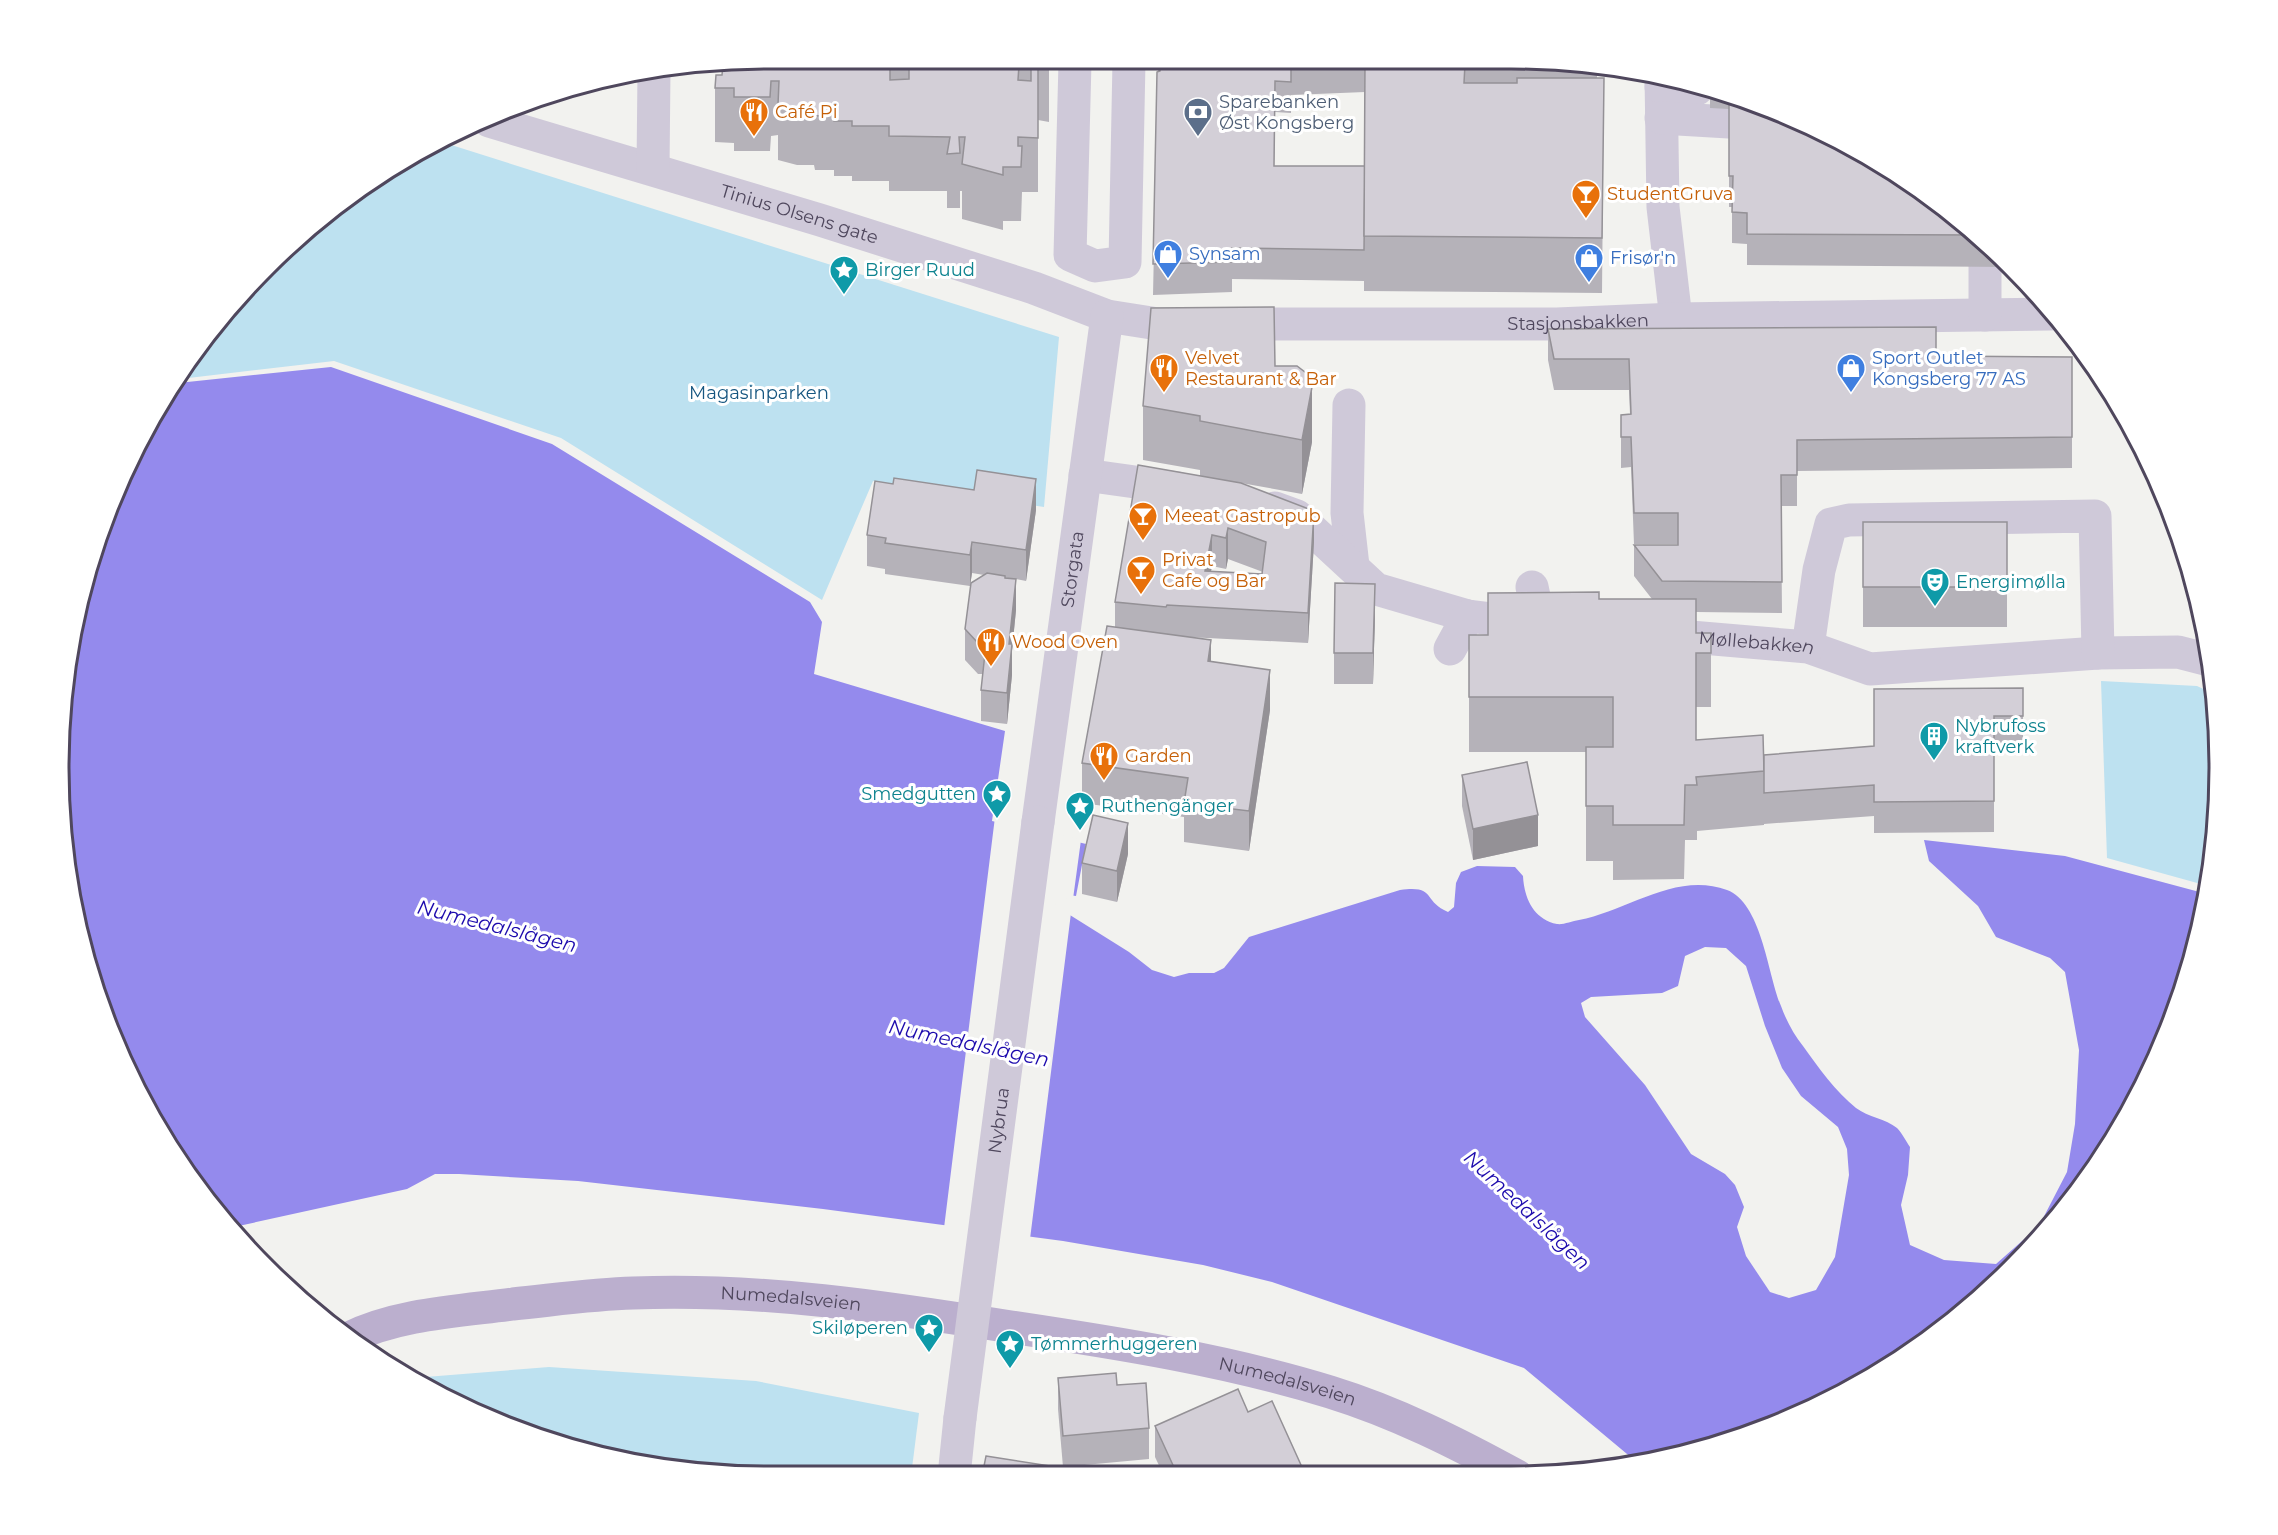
<svg xmlns="http://www.w3.org/2000/svg" width="2278" height="1535" viewBox="0 0 2278 1535" font-family="Montserrat,sans-serif">
<style>
.green{fill:#bde1f0}
.water{fill:#948aed;fill-rule:evenodd}
.pier{fill:#f2f2ef}
.lines{fill:none;stroke-linecap:round;stroke-linejoin:round}
.minor{stroke:#cfc9d9;stroke-width:33}
.major{stroke:#bbafce;stroke-width:33}
.minor-bridge{stroke:#cfc9d9;stroke-width:33}
.wall{fill:#b5b2b9;fill-rule:evenodd}
.shaded-wall{fill:#949196}
.building{fill:#d3cfd7;stroke:#949196;stroke-width:1.5;fill-rule:evenodd}
.labels{text-anchor:middle;dominant-baseline:central;stroke-width:6;stroke-linejoin:round;paint-order:stroke}
.service-label{font-size:18px;fill:#4e5e75;stroke:#fff;text-anchor:start}
.food-label{font-size:18px;fill:#c56008;stroke:#fff;text-anchor:start}
.street-label{font-size:18px;fill:#4f475d;stroke:#fff}
.shop-label{font-size:18px;fill:#366cbe;stroke:#fff;text-anchor:start}
.culture-label{font-size:18px;fill:#0d838f;stroke:#fff;text-anchor:start}
.park-label{font-size:18px;fill:#165680;stroke:#fff}
.water-label{font-size:20px;font-style:italic;fill:#1c0aad;stroke:#fff}
.rim{fill:none;stroke:#4f475d;stroke-width:3}
</style>
<rect width="100%" height="100%" fill="#f2f2ef"/>
<g class="green">
<path d="M445,143L1059,337L1044,507L873,481L822,600L561,438L334,361L180,379L205,336L300,235L373,178Z"/>
<path d="M2101,681L2197,686L2212,693L2219,767L2208,886L2107,858Z"/>
<path d="M549,1367L756,1381L919,1413L911,1476H768L630,1463L454,1403L413,1378Z"/>
</g>
<path class="water" d="M331,367L552,444L810,602L822,622L814,674L1005,731L992,821L1086,844L1076,896L1030,890L1129,952L1152,970L1174,977L1189,973H1214L1224,968L1249,937L1400,890C1437,885 1422,901 1448,912L1454,907L1456,883L1461,872L1477,866L1515,867L1523,876C1524,897 1533,919 1557,924C1563,925 1572,921 1579,920C1627,911 1676,871 1727,890C1762,903 1768,976 1781,1006C1786,1020 1794,1035 1803,1046C1818,1067 1836,1092 1856,1108C1868,1117 1886,1119 1897,1128C1902,1133 1906,1141 1910,1147L1908,1175L1901,1205L1910,1245L1944,1260L1996,1264L2039,1226L2067,1172L2075,1124L2079,1050L2065,972L2050,958L1996,937L1978,906L1929,861L1924,840L2065,856L2207,894L2166,1039L2100,1161L2012,1269L1905,1357L1782,1422L1639,1464L1524,1368L1272,1282L1203,1265L1063,1241L823,1209L578,1181L459,1174H435L407,1189L234,1227L153,1122L96,996L72,906L60,721L72,629L112,496L178,383ZM1705,947L1726,948L1746,966L1765,1026L1782,1068L1801,1096L1838,1127L1847,1149L1849,1175L1835,1257L1816,1290L1789,1298L1770,1292L1746,1256L1737,1227L1744,1207L1735,1185L1725,1174L1691,1154L1645,1085L1585,1017L1581,1003L1591,997L1662,993L1678,986L1685,956Z"/>
<path class="pier" d="M995,817L1081,840L1073,899L1040,895L1071,913L1030,1239L944,1228Z"/>
<g class="lines">
<g class="minor">
<path d="M1075,62L1070,255L1095,266L1125,262L1129,61"/>
<path d="M1661,76L1663,207L1676,319"/>
<path d="M1661,87L1697,89"/>
<path d="M1661,118L1729,122"/>
<path id="s1" d="M489,121L820,220L1034,288L1107,316L1158,324H1557L1676,319L2051,314"/>
<path d="M653,169L654,70"/>
<path d="M1985,315V266"/>
<path d="M1349,405L1347,513L1353,566"/>
<path d="M1085,475L1178,488"/>
<path d="M1275,508L1297,516L1376,589L1468,616L1532,624"/>
<path d="M1532,587L1540,625"/>
<path id="s2" d="M1667,635L1808,647L1870,669L2098,653L2178,652L2209,660"/>
<path d="M1808,647L1819,570L1831,524L1849,520L2095,516L2098,653"/>
<path d="M1450,649L1468,616"/>
<path id="s3" d="M1038,822L1107,316"/>
<path d="M954,1476L960,1418"/>
</g>
<path class="major" id="s4" d="M349,1338C397,1314 460,1311 513,1304C553,1300 593,1294 633,1293C761,1288 886,1307 1011,1327C1118,1343 1226,1360 1330,1392C1395,1412 1457,1443 1517,1476"/>
<path class="minor-bridge" id="s5" d="M960,1418L1038,822"/>
</g>
<g class="wall">
<path d="M1510,58L1597,67V78H1604L1602,293L1364,291V266V281L1232,279V292L1153,295L1158,61ZM1365,92V166H1274L1275,112L1291,113V95Z"/>
<path d="M1049,62V122L1038,120V192H1022L1021,221H1003V230L962,219V191H960V208H947V191H889V181H852V176H834V170H815L814,165H797L778,160V135L771,136L770,151H734V143L715,142V88L722,75L723,64Z"/>
<path d="M1710,93L1824,132L1942,205L2012,267L1747,265V244L1732,243V207H1729V109L1710,108Z"/>
<path d="M1548,329L1936,356L2072,357V468L1797,471V506H1781L1782,613L1696,612V633H1711V707H1696V740L1764,755L1874,746L2023,688V746L1994,747V832L1874,833V816L1764,824V825L1697,831V840H1685L1684,879L1613,880V861H1586V752H1469V635H1488L1599,599H1652L1634,576V545H1678V544H1634L1631,467L1621,468V415L1630,414L1629,390H1554L1548,360Z"/>
<path d="M1275,366L1312,442L1302,494L1241,483L1314,542L1308,643L1187,637L1211,662L1270,710L1249,851L1184,842V817L1082,803V763L1115,627V602L1200,475V470L1143,460V406ZM1228,559L1263,572L1262,574L1211,571L1212,566L1226,569Z"/>
<path d="M1036,510L1026,581L1016,579V610L1012,650V675L1007,724L981,721V690L983,674H978L965,660V629L984,575L972,573L970,586L885,574V569L867,566V535Z"/>
<rect x="1863" y="522" width="144" height="105"/>
<path d="M1375,614L1373,684H1334V653Z"/>
<path d="M1462,775L1538,846L1473,860L1462,806Z"/>
<path d="M1128,854L1117,902L1082,894V863Z"/>
<path d="M1058,1378L1117,1385L1149,1428V1459L1063,1467L1058,1409Z"/>
<path d="M1248,1412L1306,1476H1164L1155,1457V1426Z"/>
</g>
<g class="shaded-wall">
<path d="M1312,387V442L1302,494V440Z"/>
<path d="M1036,479V510L1026,581V550Z"/>
<path d="M1314,511V542L1308,643V613Z"/>
<path d="M1228,528V559L1226,569V538Z"/>
<path d="M1212,535V566L1205,602V571Z"/>
<path d="M972,542V573L970,586V555Z"/>
<path d="M1016,579V610L1012,650V675L1007,724V693L1009,644Z"/>
<path d="M1375,584V614L1373,684V653Z"/>
<path d="M1211,640V680L1208,661Z"/>
<path d="M1270,670V710L1249,851V811Z"/>
<path d="M1538,815V846L1473,860V829Z"/>
<path d="M1128,823V854L1117,902V871Z"/>
</g>
<g class="building">
<path d="M1376,59V61L1291,64V82L1275,81L1274,166H1365L1364,250L1232,248V262L1153,264L1157,72L1160,71V61Z"/>
<path d="M1512,59L1580,65H1513Z"/>
<path d="M1049,62V68L1038,66V138L1018,137V146H1022L1021,167H1003V175L962,164L965,137H959L960,153L947,154L950,137L889,136V126H852V121H834V115L815,116L814,111L797,110L778,105L779,81H771L770,97H734V88H715L716,75H722L723,64ZM909,64V79L890,80V65ZM1019,65H1031V81L1018,80Z"/>
<path d="M1365,62L1465,64L1464,83H1517V78H1604L1602,238L1364,236Z"/>
<path d="M1729,99L1824,132L1942,205L1977,235L1747,234V213L1732,212L1733,176H1729Z"/>
<path d="M1274,307L1275,366H1297L1310,376L1312,387L1302,440L1200,421V416L1143,406L1151,308Z"/>
<path d="M1936,327V356L2072,357V437L1797,440V475H1781L1782,582L1662,581L1634,545H1678V513H1634L1631,437H1621V415L1631,414L1629,359H1554L1548,329Z"/>
<path d="M1138,465L1241,483L1314,511L1308,613L1167,605L1166,607L1115,602ZM1228,528L1266,542L1262,574L1205,571L1212,535L1226,538Z"/>
<path d="M977,470L1036,479L1026,550L972,542L970,555L885,543L886,538L867,535L875,481L893,484L894,478L974,490Z"/>
<rect x="1863" y="522" width="144" height="65"/>
<path d="M987,573L1005,576V578L1016,579L1009,644H1012L1007,693L981,690L986,644L978,643L965,629L971,583Z"/>
<path d="M1335,583L1375,584L1373,653H1334Z"/>
<path d="M1599,592V599H1696V633H1711V653H1696V740L1763,735L1764,771L1696,777L1697,785H1685L1684,825H1613V806H1586V747H1613V697H1469V635H1488V593Z"/>
<path d="M1107,626L1211,640L1208,661L1270,670L1249,811L1184,803L1188,778L1082,763Z"/>
<path d="M2023,688V716H1994V801L1874,802V785L1764,793V755L1874,746V689Z"/>
<path d="M1527,762L1538,815L1473,829L1462,775Z"/>
<path d="M1093,815L1128,823L1117,871L1082,863Z"/>
<path d="M1116,1373L1117,1385L1146,1383L1149,1428L1063,1436L1058,1378Z"/>
<path d="M1238,1389L1248,1412L1272,1401L1306,1476H1178L1155,1426Z"/>
<path d="M986,1456L1070,1469L1068,1476H982Z"/>
</g>
<defs>
<g id="restaurant-pin" transform="scale(1.5)"><path d="M0 17L-7.5 6A9.5 9.5 0 1 1 7.5 6Z" fill="#e8710a" stroke="#fff"/><path d="M-5-6h1v4h1v-4h1v4h1v-4h1v5L-1.5 .5V6h-2V.5L-5-1ZM5-6V6H3V1.5H1.5Q1.5-4 5-6Z" fill="#fff"/></g>
<g id="bank-pin" transform="scale(1.5)"><path d="M0 17L-7.5 6A9.5 9.5 0 1 1 7.5 6Z" fill="#5c6f8a" stroke="#fff"/><path d="M-6-4H6V4H-6ZM0-2.3a2.3 2.3 0 1 0 0 4.6a2.3 2.3 0 1 0 0-4.6Z" fill="#fff"/></g>
<g id="bar-pin" transform="scale(1.5)"><path d="M0 17L-7.5 6A9.5 9.5 0 1 1 7.5 6Z" fill="#e8710a" stroke="#fff"/><path d="M-6-5H6L.8 .8V4.5H3.5V6h-7V4.5H-.8V.8Z" fill="#fff"/></g>
<g id="shop-pin" transform="scale(1.5)"><path d="M0 17L-7.5 6A9.5 9.5 0 1 1 7.5 6Z" fill="#3f7fe0" stroke="#fff"/><path d="M-5-2.5h2.3a2.7 3.5 0 0 1 5.4 0H5L5.5 6h-11ZM-1.5-2.5h3a1.5 2.3 0 0 0-3 0Z" fill="#fff"/></g>
<g id="sight-pin" transform="scale(1.5)"><path d="M0 17L-7.5 6A9.5 9.5 0 1 1 7.5 6Z" fill="#0f9aa8" stroke="#fff"/><path d="M0-6L1.8-2.2L6-1.7L2.9 1.2L3.7 5.4L0 3.3L-3.7 5.4L-2.9 1.2L-6-1.7L-1.8-2.2Z" fill="#fff"/></g>
<g id="theatre-pin" transform="scale(1.5)"><path d="M0 17L-7.5 6A9.5 9.5 0 1 1 7.5 6Z" fill="#0f9aa8" stroke="#fff"/><path d="M-5-5.5Q0-4 5-5.5V0Q5 5 0 6Q-5 5-5 0ZM-3.3-2.5H-1v1.5H-3.3ZM1-2.5H3.3v1.5H1ZM-2.8 1Q0 5.5 2.8 1Z" fill="#fff"/></g>
<g id="building-pin" transform="scale(1.5)"><path d="M0 17L-7.5 6A9.5 9.5 0 1 1 7.5 6Z" fill="#0f9aa8" stroke="#fff"/><path d="M-4-6H4V6H1V3H-1V6H-4ZM-2.5-4.3h1.7v1.8h-1.7ZM.8-4.3h1.7v1.8H.8ZM-2.5-1h1.7V.8h-1.7ZM.8-1h1.7V.8H.8Z" fill="#fff"/></g>
</defs>
<g fill-rule="evenodd">
<use href="#restaurant-pin" x="754" y="112"/>
<use href="#bank-pin" x="1198" y="112"/>
<use href="#bar-pin" x="1586" y="194"/>
<use href="#shop-pin" x="1168" y="254"/>
<use href="#shop-pin" x="1589" y="258"/>
<use href="#sight-pin" x="844" y="270"/>
<use href="#restaurant-pin" x="1164" y="368"/>
<use href="#shop-pin" x="1851" y="368"/>
<use href="#bar-pin" x="1143" y="516"/>
<use href="#bar-pin" x="1141" y="570"/>
<use href="#theatre-pin" x="1935" y="582"/>
<use href="#restaurant-pin" x="991" y="642"/>
<use href="#building-pin" x="1934" y="736"/>
<use href="#restaurant-pin" x="1104" y="756"/>
<use href="#sight-pin" x="997" y="794"/>
<use href="#sight-pin" x="1080" y="806"/>
<use href="#sight-pin" x="929" y="1328"/>
<use href="#sight-pin" x="1010" y="1344"/>
</g>
<g class="labels">
<g class="service-label">
<text x="1219" y="102">Sparebanken<tspan x="1219" dy="21">Øst Kongsberg</tspan></text>
</g>
<g class="food-label">
<text x="775" y="112">Café Pi</text>
<text x="1607" y="194">StudentGruva</text>
<text x="1185" y="358">Velvet<tspan x="1185" dy="21">Restaurant &amp; Bar</tspan></text>
<text x="1164" y="516">Meeat Gastropub</text>
<text x="1162" y="560">Privat<tspan x="1162" dy="21">Cafe og Bar</tspan></text>
<text x="1012" y="642">Wood Oven</text>
<text x="1125" y="756">Garden</text>
</g>
<g class="street-label">
<text stroke="none"><textPath href="#s1" startOffset="324">Tinius Olsens gate</textPath></text>
<text stroke="none"><textPath href="#s1" startOffset="1120">Stasjonsbakken</textPath></text>
<text stroke="none"><textPath href="#s3" startOffset="255">Storgata</textPath></text>
<text stroke="none"><textPath href="#s2" startOffset="90">Møllebakken</textPath></text>
<text stroke="none"><textPath href="#s5" startOffset="300">Nybrua</textPath></text>
<text stroke="none"><textPath href="#s4" startOffset="447">Numedalsveien</textPath></text>
<text stroke="none"><textPath href="#s4" startOffset="951">Numedalsveien</textPath></text>
</g>
<g class="shop-label">
<text x="1189" y="254">Synsam</text>
<text x="1610" y="258">Frisør'n</text>
<text x="1872" y="358">Sport Outlet<tspan x="1872" dy="21">Kongsberg 77 AS</tspan></text>
</g>
<g class="culture-label">
<text x="865" y="270">Birger Ruud</text>
<text x="1956" y="582">Energimølla</text>
<text x="1955" y="726">Nybrufoss<tspan x="1955" dy="21">kraftverk</tspan></text>
<text x="976" y="794" text-anchor="end">Smedgutten</text>
<text x="1101" y="806">Ruthengänger</text>
<text x="908" y="1328" text-anchor="end">Skiløperen</text>
<text x="1031" y="1344">Tømmerhuggeren</text>
</g>
<g class="park-label">
<text x="759" y="393">Magasinparken</text>
</g>
<g class="water-label">
<text transform="translate(497 926) rotate(14)">Numedalslågen</text>
<text transform="translate(969 1043) rotate(12)">Numedalslågen</text>
<text transform="translate(1527 1210) rotate(43)">Numedalslågen</text>
</g>
</g>
<path d="M0 0H2278V1535H0ZM767 69H1511A698 698 0 0 1 2209 767V768A698 698 0 0 1 1511 1466H767A698 698 0 0 1 69 768V767A698 698 0 0 1 767 69Z" fill="#fff" fill-rule="evenodd"/>
<path class="rim" d="M767 69H1511A698 698 0 0 1 2209 767V768A698 698 0 0 1 1511 1466H767A698 698 0 0 1 69 768V767A698 698 0 0 1 767 69Z"/>
</svg>
